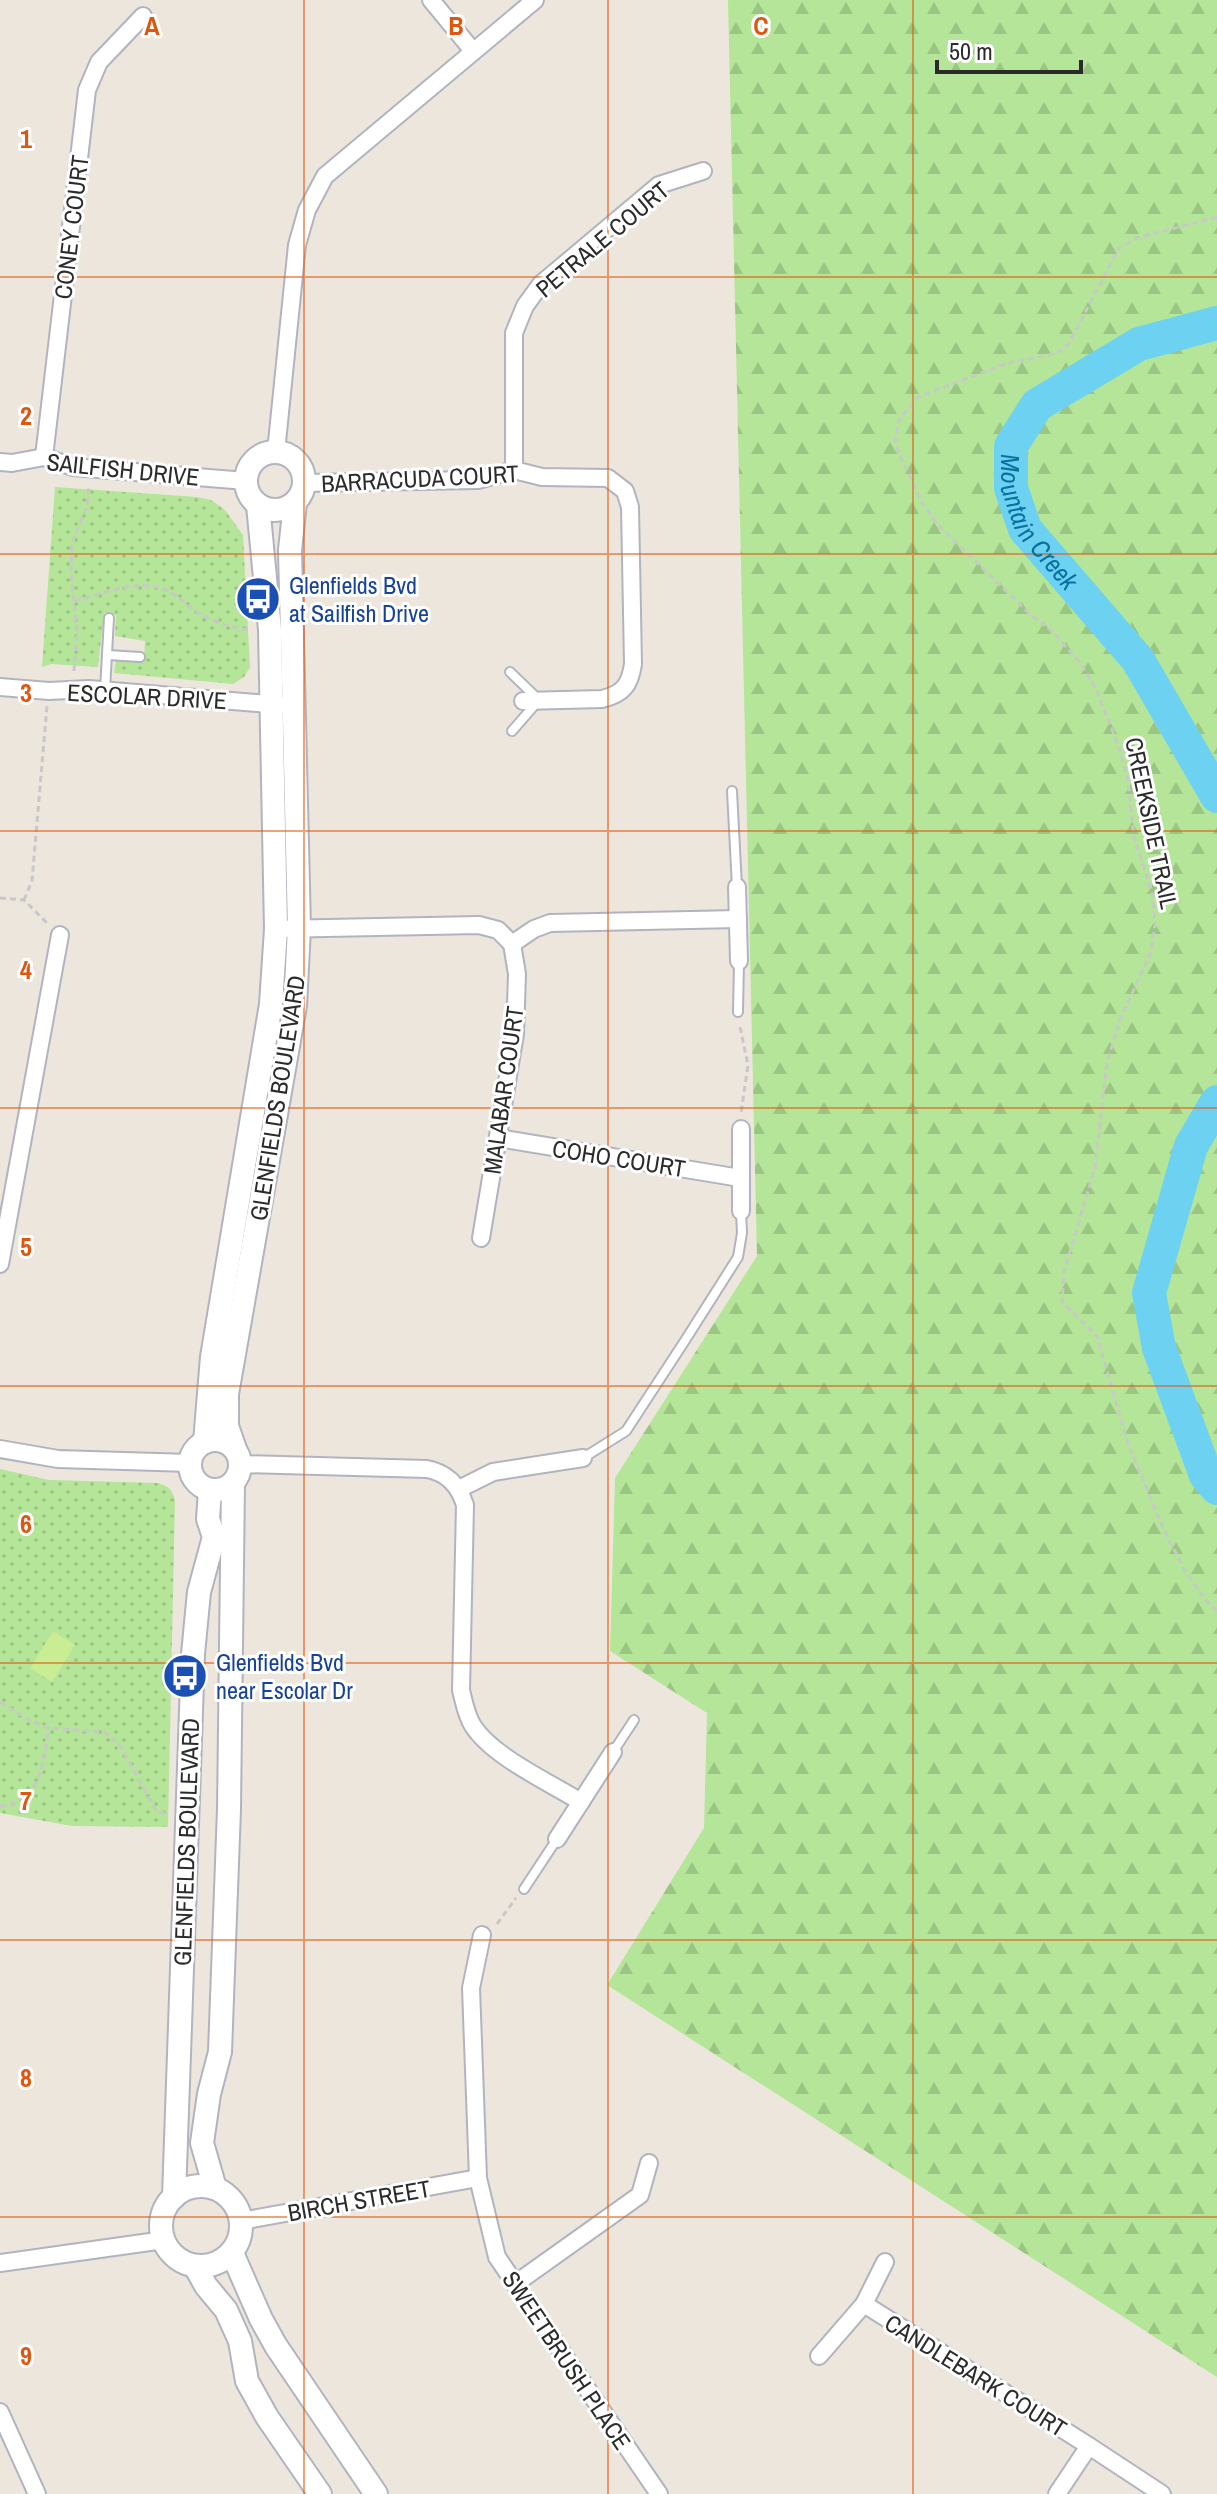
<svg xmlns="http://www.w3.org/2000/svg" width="1217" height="2494" viewBox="0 0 1217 2494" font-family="'Archivo Narrow',sans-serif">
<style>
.forest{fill:url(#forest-firs)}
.park{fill:url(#park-dots)}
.pitch{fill:#c9ed93}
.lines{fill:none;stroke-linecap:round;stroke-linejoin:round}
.river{stroke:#6dd2f2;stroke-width:34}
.lane-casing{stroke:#b1b4bf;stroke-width:12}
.street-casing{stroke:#b1b4bf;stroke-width:20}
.secondary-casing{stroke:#b1b4bf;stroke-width:26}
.path{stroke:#c8c8c8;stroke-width:3;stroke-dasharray:6 4;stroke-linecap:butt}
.lane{stroke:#fff;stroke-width:8}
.street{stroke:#fff;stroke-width:16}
.secondary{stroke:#fff;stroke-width:22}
.grid{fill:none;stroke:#df570e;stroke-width:2;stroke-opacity:0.55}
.labels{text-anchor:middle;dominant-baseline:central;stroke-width:6;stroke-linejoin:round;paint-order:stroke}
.street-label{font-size:24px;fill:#2b2b2b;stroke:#fff}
.transit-label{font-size:24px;fill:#164399;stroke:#fff;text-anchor:start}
.water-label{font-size:26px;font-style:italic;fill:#0a70a0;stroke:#fff}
.grid-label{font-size:26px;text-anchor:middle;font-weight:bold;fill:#df570e;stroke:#fff;stroke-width:6;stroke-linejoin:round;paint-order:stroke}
</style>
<defs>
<pattern id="forest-firs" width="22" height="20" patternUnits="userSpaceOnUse" patternTransform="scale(2)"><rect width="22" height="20" fill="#b4e598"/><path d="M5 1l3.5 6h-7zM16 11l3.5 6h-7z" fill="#9bc583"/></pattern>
<pattern id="park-dots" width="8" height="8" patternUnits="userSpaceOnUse" patternTransform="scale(2)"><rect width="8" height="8" fill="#b4e598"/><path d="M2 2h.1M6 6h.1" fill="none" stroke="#9bc583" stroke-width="1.8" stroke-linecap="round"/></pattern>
</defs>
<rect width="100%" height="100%" fill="#ede6dd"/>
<path class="forest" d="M728,0H1217V2377L607,1985L704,1828L707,1713L610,1651L615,1478L757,1256Z"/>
<g class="park">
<path d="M55,487L197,497L211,500L225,510L243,535L250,667L244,677L233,684L114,673L116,661L144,662L145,641L115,636L116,615L104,613L98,667L51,664L42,667Z"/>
<path d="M0,1469L49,1480L158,1483C169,1486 172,1490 175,1500L168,1827L72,1826L0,1813Z"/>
</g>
<path class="pitch" d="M53,1631L75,1645L52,1682L30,1668Z"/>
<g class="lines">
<g class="river">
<path id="s1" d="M1217,323L1139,344L1037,405L1011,446V488L1025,529L1138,660L1217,796"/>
<path d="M1217,1102L1191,1146L1149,1293L1159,1348L1206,1475L1217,1488"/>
</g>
<g class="lane-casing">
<g id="lane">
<path d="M108,655L140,657"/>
<path d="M510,672L539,700L512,731"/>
<path d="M105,690L109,618"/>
<path d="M732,791L737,887"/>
<path d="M738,1012L739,962"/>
<path d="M583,1458L626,1431L686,1339L738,1257L742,1233L741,1212"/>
<path d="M613,1752L634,1720"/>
<path d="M524,1889L557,1839"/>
</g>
</g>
<g class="street-casing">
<g id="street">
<path d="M431,0L473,51"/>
<path d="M276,452L297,245L307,210L325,176L535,0"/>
<path d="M44,457L87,90L99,62L143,16"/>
<path d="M0,462L12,463L44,457L73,467L246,481"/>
<path d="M514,470V333L525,306L541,284L659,185L703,171"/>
<path d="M305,483L478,480L514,470L542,477L608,478L625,491L630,507L633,664C630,685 623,694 602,699L523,701"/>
<path d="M0,687L49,691L89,689L281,705"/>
<path d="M737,887L739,961"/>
<path d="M276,929L479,925L498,930L512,944L517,974L515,1034L481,1238"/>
<path d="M512,944L534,929L550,923L738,919"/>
<path d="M741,1129V1211"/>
<path d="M498,1138L740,1178"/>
<path d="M0,1264L60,935"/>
<path d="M0,1449L58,1459L190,1463"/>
<path d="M241,1464L427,1469C448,1473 459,1486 465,1505L461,1690C464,1702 466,1715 473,1726C493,1757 549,1782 581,1802"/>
<path d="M459,1489L493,1472L583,1458"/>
<path d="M557,1839L613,1752"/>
<path d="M482,1935L471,1988L478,2178L497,2257L659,2494"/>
<path d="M241,2221L478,2178"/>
<path d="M0,2263L164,2240"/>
<path d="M515,2284L640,2195L649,2163"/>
<path d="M864,2304L1089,2446"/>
<path d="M819,2356L864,2304L885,2262"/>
<path d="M0,2412L37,2494"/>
<path d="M1057,2494L1089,2446L1162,2494"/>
</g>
</g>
<g class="secondary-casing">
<g id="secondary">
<circle cx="275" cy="481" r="29"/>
<circle cx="215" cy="1465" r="25"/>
<path d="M205,1442L212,1357L271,1004L276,929L270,630L258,505"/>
<path d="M235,1449L227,1426V1394L295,1006L299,928L290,550L295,503"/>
<circle cx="201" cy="2226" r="40"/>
<path d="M215,2188L202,2143L209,2094L220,2052L229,1809L233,1483"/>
<path d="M174,2197L193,1654L199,1592L214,1537L208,1519L210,1490"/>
<path d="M232,2253L261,2319L276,2346L376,2494"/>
<path d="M195,2266L206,2286L226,2310L240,2341L247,2381L267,2417L320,2494"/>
</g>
</g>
<g class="path">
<path d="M1217,217L1137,238L1119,248L1068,345L1057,353L1008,363L918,397L899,420L895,444L922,503L937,524L1031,615L1053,632L1081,664L1095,687L1119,747L1128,780L1134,837L1152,892L1155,924L1151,952L1119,1022L1107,1063L1095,1168L1064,1272L1062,1302L1097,1336L1128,1444L1163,1528L1185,1571L1204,1598L1217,1611"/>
<path d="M75,601C102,594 133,580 161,588C175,592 185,604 197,612C213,622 232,628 250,630"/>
<path d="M74,671L77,633L71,571L72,543L87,507L89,486"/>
<path d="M0,898L24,900L47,923"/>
<path d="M24,900L32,881L47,706"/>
<path d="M740,1027L748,1065L741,1113"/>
<path d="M0,1702L31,1721L49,1728L104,1732L119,1744L157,1812L167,1813"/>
<path d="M0,1806C42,1804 43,1759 49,1728"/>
<path d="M497,1924L516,1898"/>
</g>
<use href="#lane" class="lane"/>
<use href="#street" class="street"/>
<use href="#secondary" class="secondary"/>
</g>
<path class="grid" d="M304,0V2494M608,0V2494M913,0V2494M0,277H1217M0,554H1217M0,831H1217M0,1108H1217M0,1386H1217M0,1663H1217M0,1940H1217M0,2217H1217"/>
<defs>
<g id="bus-disc" transform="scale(2.3)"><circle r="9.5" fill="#1a4fb4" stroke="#fff"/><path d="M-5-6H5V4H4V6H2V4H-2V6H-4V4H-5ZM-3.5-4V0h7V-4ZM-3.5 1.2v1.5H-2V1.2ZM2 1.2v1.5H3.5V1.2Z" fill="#fff"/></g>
</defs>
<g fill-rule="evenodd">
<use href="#bus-disc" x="258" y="599"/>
<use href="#bus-disc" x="185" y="1676"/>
</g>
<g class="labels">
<g class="street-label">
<text transform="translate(71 227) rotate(-83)">CONEY COURT</text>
<text transform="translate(602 239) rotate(-40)">PETRALE COURT</text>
<text transform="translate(123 469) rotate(6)">SAILFISH DRIVE</text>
<text transform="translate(420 478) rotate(-3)">BARRACUDA COURT</text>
<text transform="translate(147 696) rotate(3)">ESCOLAR DRIVE</text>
<text transform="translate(1152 823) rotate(78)">CREEKSIDE TRAIL</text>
<text transform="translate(503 1090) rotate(-82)">MALABAR COURT</text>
<text transform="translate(277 1098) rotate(-81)">GLENFIELDS BOULEVARD</text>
<text transform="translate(619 1158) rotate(9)">COHO COURT</text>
<text transform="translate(186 1842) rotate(-88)">GLENFIELDS BOULEVARD</text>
<text transform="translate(359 2200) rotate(-10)">BIRCH STREET</text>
<text transform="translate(567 2360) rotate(56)">SWEETBRUSH PLACE</text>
<text transform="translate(976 2375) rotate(32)">CANDLEBARK COURT</text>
</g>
<g class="transit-label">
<text x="289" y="585">Glenfields Bvd<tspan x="289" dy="28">at Sailfish Drive</tspan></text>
<text x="216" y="1662">Glenfields Bvd<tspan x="216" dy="28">near Escolar Dr</tspan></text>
</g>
<g class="water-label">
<text stroke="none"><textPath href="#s1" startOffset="332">Mountain Creek</textPath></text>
</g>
</g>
<g class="grid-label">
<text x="152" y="35">A</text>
<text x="456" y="35">B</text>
<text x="761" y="35">C</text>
<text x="26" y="148">1</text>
<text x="26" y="425">2</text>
<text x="26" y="702">3</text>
<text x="26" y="979">4</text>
<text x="26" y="1256">5</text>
<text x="26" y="1533">6</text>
<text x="26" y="1810">7</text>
<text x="26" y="2087">8</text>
<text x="26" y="2365">9</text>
</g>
<path d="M937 60v12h144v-12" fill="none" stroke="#2b2b2b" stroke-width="4"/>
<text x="949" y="60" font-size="24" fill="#2b2b2b" stroke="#ffffff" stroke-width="6" paint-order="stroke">50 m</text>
</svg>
